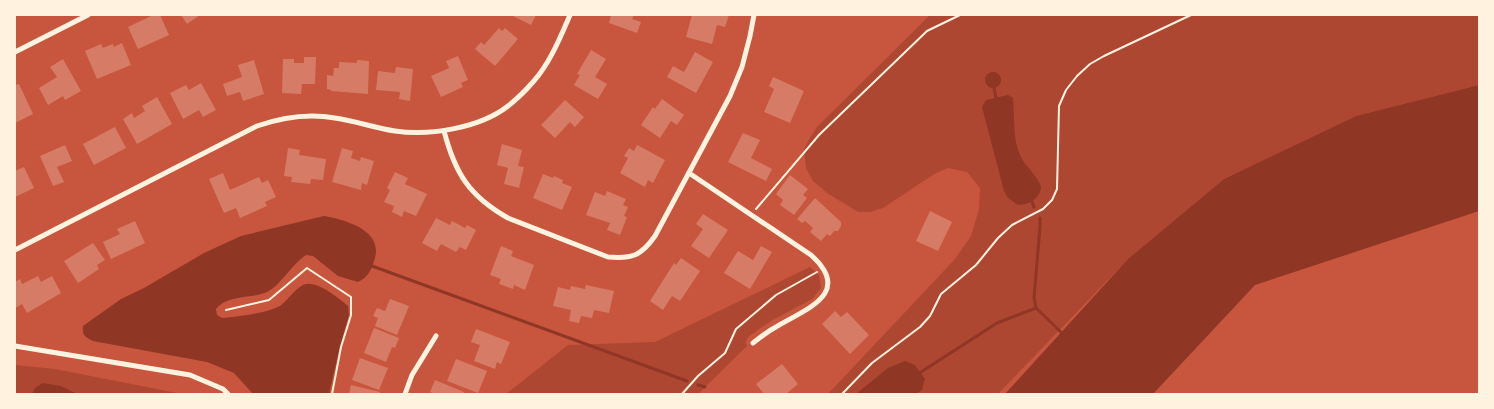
<svg xmlns="http://www.w3.org/2000/svg" width="1494" height="409" viewBox="0 0 1494 409" font-family="'Titillium Web',sans-serif">
<style>
.green{fill:#ae4732}
.water{fill:#8f3625}
.lines{fill:none;stroke-linecap:round;stroke-linejoin:round}
.stream{stroke:#8f3625;stroke-width:3}
.building{fill:#d67c66}
.path{stroke:#fff3e0;stroke-width:2}
.minor{stroke:#fff3e0;stroke-width:5}
</style>
<rect width="100%" height="100%" fill="#c8553d"/>
<g class="green">
<path d="M930,15H1479V85L1356,116L1224,179L1128,259L998,394H828L955,259L971,236L979,209L980,188L967,172L948,168L934,174L883,208L870,212H858L827,193L813,181L806,168L804,149L810,138L817,127Z"/>
<path d="M810,267L819,275L821,288L812,299L771,321L748,337L746,342L747,346L698,394H506L568,345L655,342Z"/>
<path d="M15,365L55,369L182,394H15Z"/>
</g>
<g class="water">
<circle cx="993" cy="80" r="8"/>
<path d="M1479,85V211L1255,285L1153,394H1005L1128,259L1224,179L1356,116Z"/>
<path d="M1008,95L1013,98C1015,118 1012,141 1022,159C1026,166 1042,182 1041,188C1038,201 1029,204 1018,205L1008,198L1004,191L982,107L986,100Z"/>
<path d="M324,216C347,220 385,231 374,261C371,271 367,278 358,282L338,276L313,256L306,255C291,265 281,285 267,292C251,299 228,294 216,309L217,315L222,318C240,316 264,314 280,306C288,300 294,290 303,285C316,279 338,298 348,306L349,315L340,346L329,394H253L234,373L207,362L93,341C85,337 82,336 83,326L121,299L144,288L204,253L241,236Z"/>
<path d="M905,361L915,365L925,379L922,390L916,394H856L888,368Z"/>
<path d="M43,383L61,386L77,394H32L35,388Z"/>
</g>
<g class="lines">
<g class="stream">
<path d="M994,88L996,98"/>
<path d="M1032,202L1034,207"/>
<path d="M1040,218V227L1034,298L1036,308L1064,335"/>
<path d="M372,266L687,381"/>
<path d="M921,372L997,323L1036,308"/>
<path d="M698,385L705,387"/>
</g>
</g>
<g class="building">
<path d="M153,15H160L169,35L138,49L128,27Z"/>
<path d="M181,15H200L187,24Z"/>
<path d="M511,15H536L531,25Z"/>
<path d="M611,15H634L632,19L641,22L637,33L609,23Z"/>
<path d="M692,15H729L725,27L717,25L712,44L686,37Z"/>
<path d="M499,28L502,31L505,28L518,39L495,66L475,49L481,42L484,45Z"/>
<path d="M122,43L131,65L97,79L85,51L101,44L103,48L113,44L114,47Z"/>
<path d="M591,50L606,59L595,77L607,84L598,99L574,85L580,75L577,74Z"/>
<path d="M695,52L713,62L696,93L667,77L673,66L684,72Z"/>
<path d="M458,56L468,80L461,83L463,87L441,97L431,76L449,68L446,61Z"/>
<path d="M304,57H316L315,84H302L301,94L282,93L283,59H294V63H304Z"/>
<path d="M63,59L81,91L65,100L63,96L48,105L39,88L57,77L50,67Z"/>
<path d="M254,60L264,94L243,101L240,92L227,96L223,84L242,77L238,65Z"/>
<path d="M357,60L369,61L368,94L331,91V90L327,89V75L333,76L334,68H339V62L357,63Z"/>
<path d="M396,67L413,69L410,101L399,99L400,92L376,90L378,71L395,73Z"/>
<path d="M773,77L804,91L790,123L764,112L774,89L769,86Z"/>
<path d="M201,83L216,110L203,117L199,110L183,119L170,93L186,85L189,90Z"/>
<path d="M19,84L33,114L15,123V85Z"/>
<path d="M157,97L172,124L137,144L123,119L132,113L134,118L145,111L142,106Z"/>
<path d="M662,99L684,115L677,125L671,121L660,138L641,125L653,107L655,109Z"/>
<path d="M565,100L584,117L575,127L570,122L555,138L541,125Z"/>
<path d="M115,127L126,148L94,165L83,144Z"/>
<path d="M743,133L760,140L751,158L772,169L766,181L728,162Z"/>
<path d="M502,144L522,150L518,166L524,167L519,188L504,184L508,168L497,165Z"/>
<path d="M65,145L72,161L57,167L64,182L53,186L40,156Z"/>
<path d="M637,145L665,160L653,183L648,180L645,187L620,173L628,158L624,156L629,148L634,151Z"/>
<path d="M288,148L300,150L299,155L326,159L323,180L311,179L310,184L291,182L292,177L284,176Z"/>
<path d="M342,148L353,151L351,158L360,161L361,157L374,161L367,185L362,183L361,190L332,182Z"/>
<path d="M24,167L34,188L15,197V171Z"/>
<path d="M395,172L408,178L405,184L427,194L416,216L404,211L402,217L392,212L394,206L384,202L390,190L387,188Z"/>
<path d="M223,173L230,190L259,177L262,183L268,180L276,197L265,202L267,206L240,218L236,208L224,213L209,179Z"/>
<path d="M543,174L553,178L554,176L563,180L562,183L572,187L562,210L533,198Z"/>
<path d="M790,175L808,189L803,195L807,198L794,215L780,205L783,200L776,194Z"/>
<path d="M607,191L626,199L623,205L628,207L624,216L627,217L620,235L607,230L610,223L586,215L595,192L605,196Z"/>
<path d="M815,198L841,222V226L838,231H834L830,236L827,234L821,241L810,232L813,228L805,221L802,223L797,219Z"/>
<path d="M930,211L952,222L938,251L916,241Z"/>
<path d="M703,214L728,230L709,258L691,246L703,229L696,224Z"/>
<path d="M436,218L450,225L452,221L465,228L467,225L476,230L466,250L460,247L456,252L441,244L437,251L422,243Z"/>
<path d="M135,221L145,243L111,259L103,242L120,234L117,229Z"/>
<path d="M93,243L105,260L97,265L99,269L78,283L64,261Z"/>
<path d="M501,246L513,251L511,256L534,265L525,290L514,285L513,289L499,284L501,279L490,275Z"/>
<path d="M761,246L772,252L750,289L724,273L738,251L753,260Z"/>
<path d="M681,258L700,271L680,301L672,296L663,310L650,301L674,263L676,265Z"/>
<path d="M38,276L41,282L52,276L61,293L27,313L22,304L15,308V282L20,279L22,284Z"/>
<path d="M586,285L614,291L609,313L594,310L592,318L581,316L579,323L569,321L571,310L553,306L558,287L570,290L571,286L585,289Z"/>
<path d="M390,299L409,306L397,335L375,326L378,318L373,316L377,308L385,311Z"/>
<path d="M835,311L841,317L847,312L869,335L850,354L822,324Z"/>
<path d="M374,328L399,338L395,348L392,347L386,362L364,353Z"/>
<path d="M476,329L510,342L501,364L497,362L495,369L474,361L480,345L471,342Z"/>
<path d="M360,358L388,368L379,390L352,380Z"/>
<path d="M456,359L487,371L478,393L447,381Z"/>
<path d="M782,364L798,384L786,394H764L756,384Z"/>
<path d="M435,380L464,392V394H435L430,392Z"/>
<path d="M351,385L380,392L379,394H349Z"/>
</g>
<g class="lines">
<g class="path">
<path d="M756,209L819,135L927,31L960,15"/>
<path d="M226,310L269,300L307,268L351,297V315L341,347L332,394"/>
<path d="M682,394L698,376L725,353L736,329L776,295L817,272"/>
<path d="M842,394L872,363L920,327L930,316L941,294L976,265L998,238L1012,225L1043,209L1052,200L1057,189L1059,106L1066,90L1077,76L1090,64L1104,56L1191,15"/>
</g>
<g class="minor">
<path d="M15,52L88,15"/>
<path d="M444,131C455,173 469,196 508,218L608,257C632,259 641,256 655,236L730,96L742,67L750,36L754,15"/>
<path d="M689,173L811,255C854,294 805,309 776,327C768,331 761,337 753,343"/>
<path d="M15,250L257,126C283,117 308,113 335,118C356,121 375,128 395,131C430,136 480,128 508,106C517,99 526,90 533,82C550,63 560,38 570,15"/>
<path d="M15,346L190,375L223,389L228,394"/>
<path d="M405,394L412,375L436,336"/>
</g>
</g>
<rect width="1494" height="409" fill="none" stroke="#fff3e0" stroke-width="32"/>
</svg>
